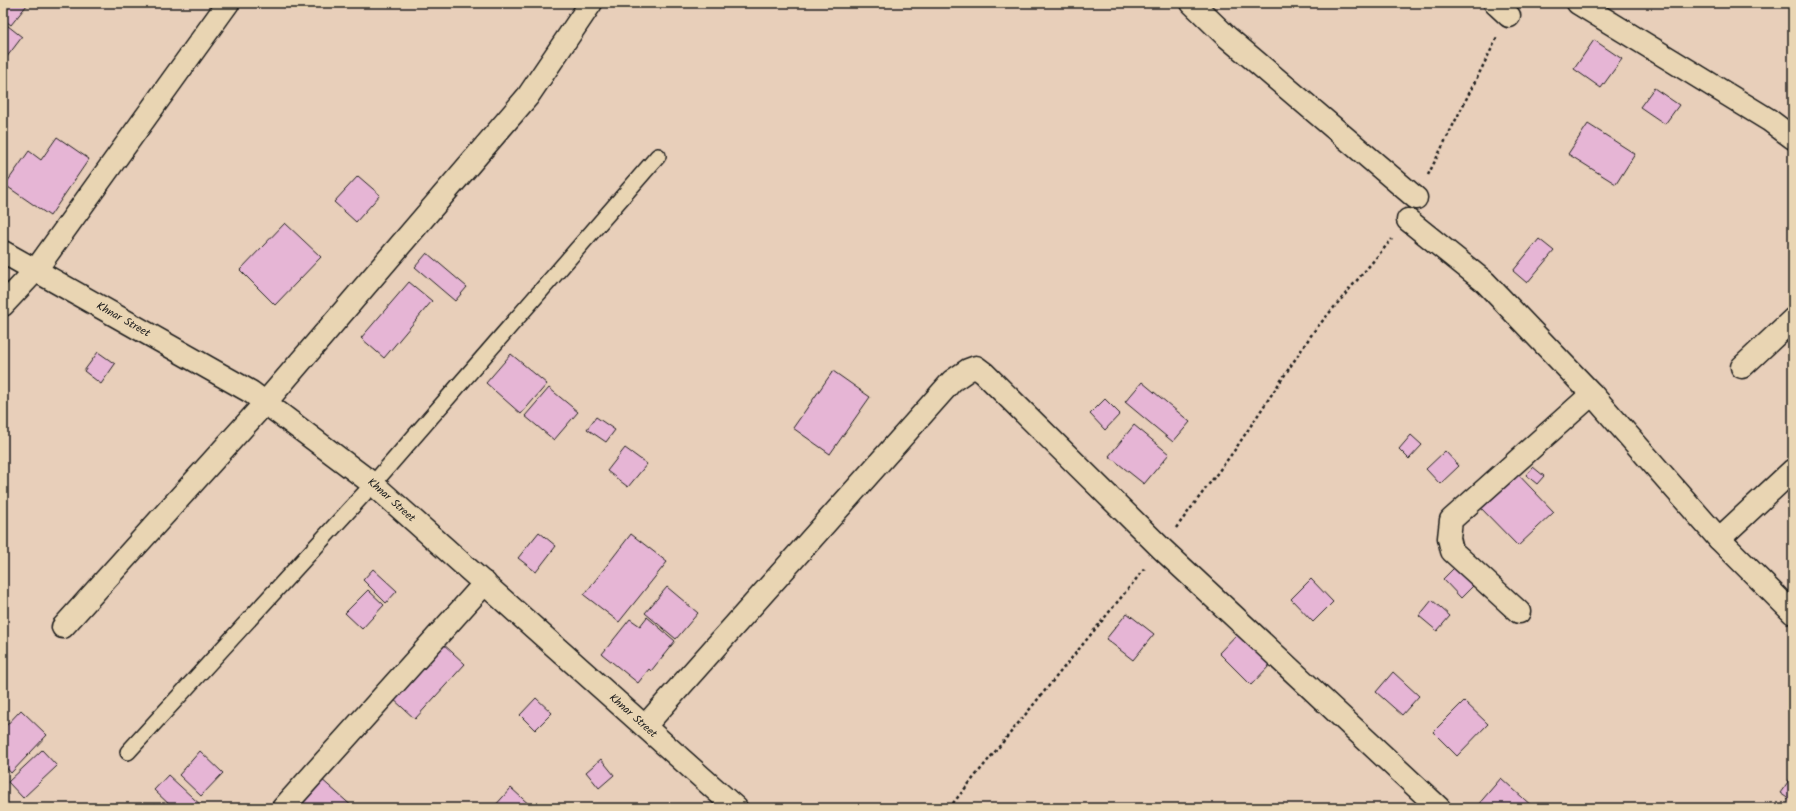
<svg xmlns="http://www.w3.org/2000/svg" width="1796" height="811" viewBox="0 0 1796 811" font-family="Kalam,sans-serif">
<style>
.building{fill:#e6b5d5;stroke:#1c1c1c}
.lines{fill:none;stroke-linecap:round;stroke-linejoin:round}
.lane-casing{stroke:#1c1c1c;stroke-width:18}
.street-casing{stroke:#1c1c1c;stroke-width:25}
.secondary-casing{stroke:#1c1c1c;stroke-width:25}
.path{stroke:#1c1c1c;stroke-width:2.5;stroke-dasharray:3 3;stroke-linecap:butt}
.lane{stroke:#e9d5b3;stroke-width:15}
.street{stroke:#e9d5b3;stroke-width:22}
.secondary{stroke:#e9d5b3;stroke-width:22}
.labels{text-anchor:middle;dominant-baseline:central;stroke-width:3;stroke-linejoin:round;paint-order:stroke}
.street-label{font-size:11px;fill:#1c1c1c;stroke:#e9d5b3}
</style>
<rect width="100%" height="100%" fill="#e8cfba"/>
<filter id="ink" filterUnits="userSpaceOnUse"><feTurbulence type="fractalNoise" baseFrequency=".025" numOctaves="2"/><feDisplacementMap in="SourceGraphic" scale="8" xChannelSelector="R" yChannelSelector="G"/><feConvolveMatrix kernelMatrix="1 2 1 2 8 2 1 2 1" color-interpolation-filters="sRGB"/></filter>
<g filter="url(#ink)">
<g class="building">
<path d="M3,3H24L27,5L11,25L3,19Z"/>
<path d="M3,22L22,37L3,62Z"/>
<path d="M1594,40L1622,59L1601,88L1574,69Z"/>
<path d="M1654,88L1679,105L1665,124L1640,107Z"/>
<path d="M1588,124L1635,154L1616,184L1568,154Z"/>
<path d="M57,137L89,159L50,216L5,185L29,151L41,160Z"/>
<path d="M358,176L380,195L356,222L334,202Z"/>
<path d="M285,223L321,257L275,305L240,270Z"/>
<path d="M1539,239L1554,251L1527,283L1513,271Z"/>
<path d="M427,253L467,287L455,301L415,267Z"/>
<path d="M409,282L432,301L384,358L361,338Z"/>
<path d="M98,352L115,364L101,384L84,371Z"/>
<path d="M511,354L547,384L521,414L486,383Z"/>
<path d="M833,371L870,397L830,454L793,428Z"/>
<path d="M1142,382L1190,422L1173,442L1125,402Z"/>
<path d="M549,388L578,412L554,440L525,416Z"/>
<path d="M1105,399L1120,414L1105,430L1090,414Z"/>
<path d="M596,417L615,430L606,442L587,429Z"/>
<path d="M1134,425L1169,454L1144,484L1109,456Z"/>
<path d="M1411,435L1422,445L1409,459L1399,449Z"/>
<path d="M625,448L647,464L628,487L607,471Z"/>
<path d="M1445,451L1459,466L1440,484L1426,469Z"/>
<path d="M1533,467L1544,476L1537,484L1526,475Z"/>
<path d="M1512,468L1554,512L1518,546L1476,503Z"/>
<path d="M539,532L556,546L536,572L518,558Z"/>
<path d="M631,534L667,562L619,622L584,595Z"/>
<path d="M1459,563L1477,582L1461,598L1443,579Z"/>
<path d="M373,569L397,591L386,603L363,580Z"/>
<path d="M1311,579L1333,602L1313,622L1291,599Z"/>
<path d="M667,587L698,613L676,639L645,613Z"/>
<path d="M368,590L384,605L362,629L345,613Z"/>
<path d="M1432,600L1450,616L1437,631L1419,616Z"/>
<path d="M1127,613L1154,634L1133,660L1106,639Z"/>
<path d="M647,617L675,641L651,671L649,669L638,683L602,654L630,619L640,626Z"/>
<path d="M1239,632L1271,664L1251,685L1219,653Z"/>
<path d="M441,642L465,664L415,719L391,697Z"/>
<path d="M1393,672L1419,696L1402,715L1376,692Z"/>
<path d="M536,698L552,713L535,730L520,715Z"/>
<path d="M1464,701L1488,724L1457,756L1433,732Z"/>
<path d="M21,710L47,735L11,773L3,764V729Z"/>
<path d="M42,750L57,766L23,798L8,782Z"/>
<path d="M200,751L223,773L201,796L179,775Z"/>
<path d="M601,759L614,775L599,788L586,772Z"/>
<path d="M168,775L204,808H173L154,790Z"/>
<path d="M1793,775V802L1780,793Z"/>
<path d="M320,778L354,808H306L299,802Z"/>
<path d="M1501,778L1534,808H1480L1477,806Z"/>
<path d="M511,788L533,808H493Z"/>
</g>
<g class="lines">
<g class="lane-casing">
<path id="lane" d="M128,752L373,484L658,156"/>
</g>
<g class="street-casing">
<g id="street">
<path d="M1192,3L1226,36L1416,198"/>
<path d="M1495,3L1509,16"/>
<path d="M1578,3L1769,120L1793,138"/>
<path d="M1408,220L1485,282L1592,394L1719,539L1793,613"/>
<path d="M3,305L35,271L228,3"/>
<path d="M1742,367L1793,319"/>
<path d="M1719,539L1793,470"/>
<path d="M1519,612L1452,551L1449,538L1451,520L1592,394"/>
<path d="M63,627L265,403L528,96L591,3"/>
<path d="M645,726L952,381L968,370L976,367L984,373L1161,548L1439,808"/>
<path d="M283,808L485,583"/>
</g>
</g>
<g class="secondary-casing">
<g id="secondary">
<path id="s1" d="M3,252L251,392L373,484L736,808"/>
</g>
</g>
<g class="path">
<path d="M1428,175L1497,38"/>
<path d="M1176,528L1234,451L1314,331L1392,239"/>
<path d="M949,808L1146,567"/>
</g>
<use href="#lane" class="lane"/>
<use href="#street" class="street"/>
<use href="#secondary" class="secondary"/>
</g>
</g>
<g class="labels">
<g class="street-label">
<text stroke="none"><textPath href="#s1" startOffset="138">Khnar Street</textPath></text>
<text stroke="none"><textPath href="#s1" startOffset="462">Khnar Street</textPath></text>
<text stroke="none"><textPath href="#s1" startOffset="786">Khnar Street</textPath></text>
</g>
</g>
<rect width="1796" height="811" fill="none" stroke="#e9d5b3" stroke-width="16"/>
<rect x="8" y="8" width="1780" height="795" fill="none" stroke="#1c1c1c" stroke-width="1.5" filter="url(#ink)"/>
</svg>
